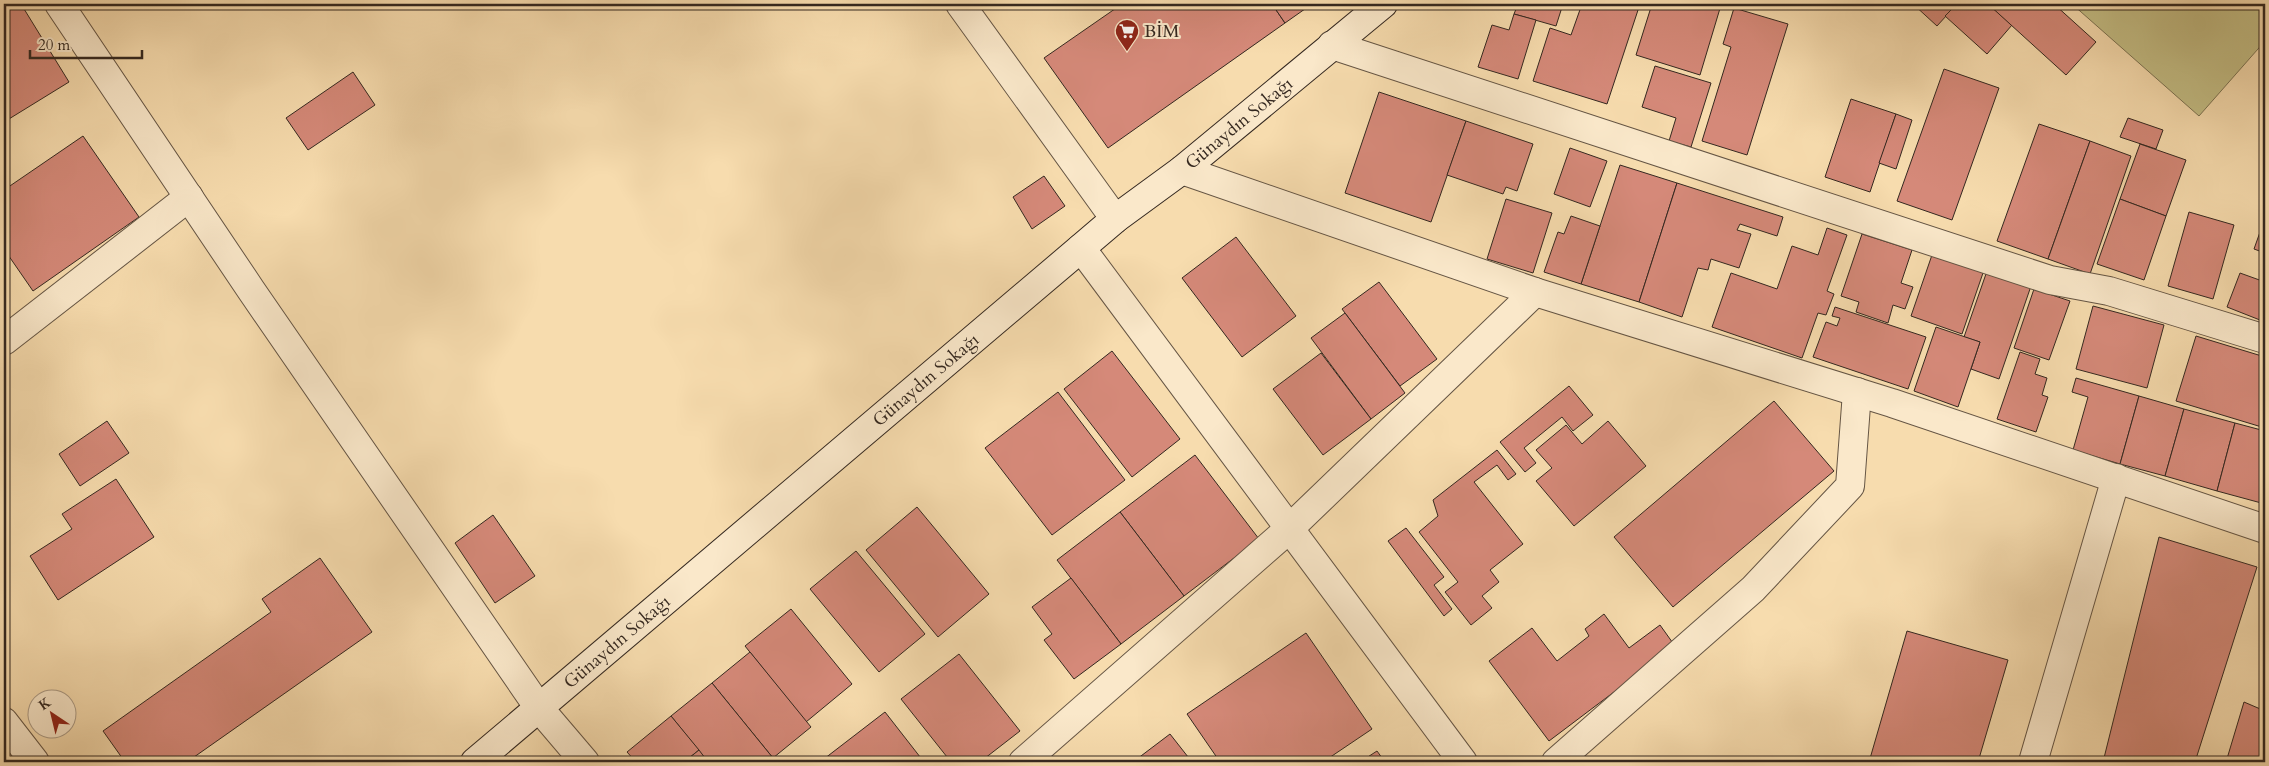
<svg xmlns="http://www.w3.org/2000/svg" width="2269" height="766" viewBox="0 0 2269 766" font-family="Cardo,serif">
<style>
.green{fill:#c4be85;stroke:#7c7352}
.building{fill:#d58979;stroke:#342820}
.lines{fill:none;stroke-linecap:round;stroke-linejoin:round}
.street-casing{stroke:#655544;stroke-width:30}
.secondary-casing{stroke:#342820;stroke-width:30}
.street{stroke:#fae8ca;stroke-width:28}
.secondary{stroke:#fae8ca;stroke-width:28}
.labels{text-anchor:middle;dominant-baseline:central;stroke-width:4;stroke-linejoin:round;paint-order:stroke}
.poi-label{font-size:18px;fill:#342820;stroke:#fae8ca;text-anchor:start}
.street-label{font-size:18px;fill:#342820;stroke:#fae8ca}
</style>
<rect width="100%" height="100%" fill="#f7dcae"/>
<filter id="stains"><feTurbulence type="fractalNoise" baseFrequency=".004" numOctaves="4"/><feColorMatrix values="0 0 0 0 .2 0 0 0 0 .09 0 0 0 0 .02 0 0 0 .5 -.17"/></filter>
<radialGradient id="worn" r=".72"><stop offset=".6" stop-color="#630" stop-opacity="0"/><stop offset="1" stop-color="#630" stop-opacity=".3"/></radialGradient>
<path class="green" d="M2072,4H2265V41L2199,116Z"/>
<g class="building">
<path d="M7,4H21L69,82L4,122V6Z"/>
<path d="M1122,4H1272L1285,23L1108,148L1044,58Z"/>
<path d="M1272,4H1312L1285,23Z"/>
<path d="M1518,4H1563L1556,26L1514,14Z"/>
<path d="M1582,4H1640L1607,104L1533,81L1550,28L1571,35Z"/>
<path d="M1652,4L1721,5L1700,75L1636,55Z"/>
<path d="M1913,4H1957L1937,26Z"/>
<path d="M1957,4H1988L2012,25L1987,54L1945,16Z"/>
<path d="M1988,4H2054L2096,42L2066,75Z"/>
<path d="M1734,8L1788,24L1747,155L1702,141L1731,47L1723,44Z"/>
<path d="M1514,14L1536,20L1518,79L1478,67L1492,25L1509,30Z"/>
<path d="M1655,66L1711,83L1691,147L1669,141L1676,118L1642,107Z"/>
<path d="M1944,69L1999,88L1952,220L1897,201Z"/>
<path d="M353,72L375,105L308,150L286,118Z"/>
<path d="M1379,92L1466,121L1431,222L1345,193Z"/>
<path d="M1851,99L1896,114L1870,192L1825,177Z"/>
<path d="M1896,114L1912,120L1896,169L1879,163Z"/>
<path d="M2128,118L2163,130L2156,149L2120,137Z"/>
<path d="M1466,121L1533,144L1517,191L1506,187L1503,194L1447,175Z"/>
<path d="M2039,124L2090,141L2048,259L1997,241Z"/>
<path d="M83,136L139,217L33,291L4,249V190Z"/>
<path d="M2090,141L2131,156L2090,274L2048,259Z"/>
<path d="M2140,144L2186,160L2166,216L2120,199Z"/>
<path d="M1570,148L1607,161L1590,207L1554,194Z"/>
<path d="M1620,165L1677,183L1639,302L1581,284Z"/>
<path d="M1044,176L1065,206L1032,229L1013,197Z"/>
<path d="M1677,183L1783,217L1777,236L1740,224L1737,230L1751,234L1739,268L1711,259L1708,270L1698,268L1682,317L1639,302Z"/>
<path d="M1506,199L1552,213L1533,273L1487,259Z"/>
<path d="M2120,199L2166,216L2144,280L2097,264Z"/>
<path d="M2189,212L2234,225L2213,299L2168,286Z"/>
<path d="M1571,216L1600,226L1581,284L1544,272L1558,232L1564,234Z"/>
<path d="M2265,218V253L2254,249Z"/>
<path d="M1827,228L1847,235L1827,291L1834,294L1826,315L1818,313L1802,358L1712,327L1731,273L1777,289L1792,246L1818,255Z"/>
<path d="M1862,234L1912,250L1901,283L1913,287L1905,309L1893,305L1888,323L1856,312L1859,302L1841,296Z"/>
<path d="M1236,237L1296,316L1242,357L1182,278Z"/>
<path d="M1933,252L1984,270L1962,334L1911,316Z"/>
<path d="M1987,271L2031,286L1999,379L1971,369L1980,342L1964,337Z"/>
<path d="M2240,273L2265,282V322L2227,307Z"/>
<path d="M1379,282L1437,359L1400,386L1342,309Z"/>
<path d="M2034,289L2070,301L2049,360L2014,348Z"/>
<path d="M2093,306L2164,325L2147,388L2076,369Z"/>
<path d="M1835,307L1926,337L1908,389L1813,357L1826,322L1837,326L1840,318L1832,316Z"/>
<path d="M1345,313L1405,393L1371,419L1311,338Z"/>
<path d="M1936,327L1980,342L1958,407L1914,391Z"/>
<path d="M2196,336L2265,357V428L2176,401Z"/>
<path d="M1112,351L1180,439L1132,477L1064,389Z"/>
<path d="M2020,352L2040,359L2035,374L2047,378L2042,395L2048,397L2036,432L1997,419Z"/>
<path d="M1321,353L1371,419L1323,455L1273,389Z"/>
<path d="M2076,378L2139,396L2120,464L2073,450L2088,397L2072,392Z"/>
<path d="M1569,386L1593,415L1573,431L1562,417L1524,448L1536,463L1525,472L1500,442Z"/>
<path d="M1058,392L1125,480L1052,535L985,448Z"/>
<path d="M2139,396L2184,409L2165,476L2120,464Z"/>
<path d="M1774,401L1834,471L1673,607L1614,537Z"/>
<path d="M2184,409L2235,423L2217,491L2165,476Z"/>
<path d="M107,421L129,453L80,486L59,454Z"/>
<path d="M1608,421L1646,466L1574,526L1536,481L1552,468L1536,450L1566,425L1582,444Z"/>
<path d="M2235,423L2265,431V504L2217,491Z"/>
<path d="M1497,450L1516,474L1508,480L1497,465L1474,482L1523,544L1490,570L1499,582L1482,596L1492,608L1471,625L1445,592L1458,582L1419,532L1438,516L1433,500Z"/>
<path d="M1195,455L1259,539L1184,596L1120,512Z"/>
<path d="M116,479L154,537L58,600L30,556L72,529L62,514Z"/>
<path d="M917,507L989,594L938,637L866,550Z"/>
<path d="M1120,512L1184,596L1121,644L1057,560Z"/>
<path d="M493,515L535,576L495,603L455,543Z"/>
<path d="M1406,528L1444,577L1434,585L1452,609L1444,616L1388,541Z"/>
<path d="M2159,537L2257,567L2195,762H2103Z"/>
<path d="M856,551L925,634L879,672L810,589Z"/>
<path d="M320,558L372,632L187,762H125L103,731L271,612L262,599Z"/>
<path d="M1071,578L1121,644L1074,679L1044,640L1052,634L1032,607Z"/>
<path d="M791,609L852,684L806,722L745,646Z"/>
<path d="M1604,614L1629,648L1660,625L1675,646L1549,741L1489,661L1532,628L1557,661L1589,636L1585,629Z"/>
<path d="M1907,631L2008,660L1978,762H1869Z"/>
<path d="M1306,633L1372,729L1323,762H1220L1187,714Z"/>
<path d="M750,652L811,727L773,758L712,683Z"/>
<path d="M959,654L1020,731L980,762H951L901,699Z"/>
<path d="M712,683L773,758L776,762H708L671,716Z"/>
<path d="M2265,696V711L2261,709Z"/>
<path d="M2244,702L2265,711V762H2226Z"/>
<path d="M885,712L924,762H820Z"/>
<path d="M671,716L699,750L684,762H636L627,752Z"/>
<path d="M1170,734L1192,762H1133Z"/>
<path d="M699,750L708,762H684Z"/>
<path d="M1377,751L1385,762H1360Z"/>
</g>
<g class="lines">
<g class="street-casing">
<g id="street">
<path d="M59,4L251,290L539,708L585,762"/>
<path d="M960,4L1115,219"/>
<path d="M1332,45L2050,280L2109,291L2265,339"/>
<path d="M1182,170L1535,292L1892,403L2265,529"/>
<path d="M1081,248L1463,762"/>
<path d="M4,341L189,197"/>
<path d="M4,722L35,762"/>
<path d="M1023,762L1289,529L1535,292"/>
<path d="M1556,762L1753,589L1850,486L1857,392"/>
<path d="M2033,762L2116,478"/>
</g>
</g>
<g class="secondary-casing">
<g id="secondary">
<path id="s1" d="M475,762L1081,248L1115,219L1182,170L1383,4"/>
</g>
</g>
<use href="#street" class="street"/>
<use href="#secondary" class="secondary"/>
</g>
<defs>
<g id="supermarket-pin" transform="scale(1.25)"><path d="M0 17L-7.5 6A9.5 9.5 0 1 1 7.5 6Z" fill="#8f2418" stroke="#fae8ca"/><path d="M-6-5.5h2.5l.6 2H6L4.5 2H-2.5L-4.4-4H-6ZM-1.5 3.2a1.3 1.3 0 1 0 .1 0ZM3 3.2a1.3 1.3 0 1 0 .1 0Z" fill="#fff"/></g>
</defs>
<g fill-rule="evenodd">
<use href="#supermarket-pin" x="1127" y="31"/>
</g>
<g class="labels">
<g class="poi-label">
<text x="1144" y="31">BİM</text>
</g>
<g class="street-label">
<text stroke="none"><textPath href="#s1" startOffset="996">Günaydın Sokağı</textPath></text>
<text stroke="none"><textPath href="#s1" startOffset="591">Günaydın Sokağı</textPath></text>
<text stroke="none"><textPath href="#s1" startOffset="186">Günaydın Sokağı</textPath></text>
</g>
</g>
<rect width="2269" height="766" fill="none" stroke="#f7dcae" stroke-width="20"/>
<rect x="5" y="5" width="2259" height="756" fill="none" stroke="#342820" stroke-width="2.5"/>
<rect x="10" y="10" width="2249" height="746" fill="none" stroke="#342820"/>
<g transform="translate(52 714) rotate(325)"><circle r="24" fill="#fae8ca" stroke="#ab9b86"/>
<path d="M0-4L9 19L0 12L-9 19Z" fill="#8f2418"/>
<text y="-8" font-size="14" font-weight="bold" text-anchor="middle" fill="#342820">K</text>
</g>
<path d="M30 50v8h112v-8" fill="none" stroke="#342820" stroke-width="2.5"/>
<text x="38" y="50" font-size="15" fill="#342820" stroke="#fae8ca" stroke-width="4" paint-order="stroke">20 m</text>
<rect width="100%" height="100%" filter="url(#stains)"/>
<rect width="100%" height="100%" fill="url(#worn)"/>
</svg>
